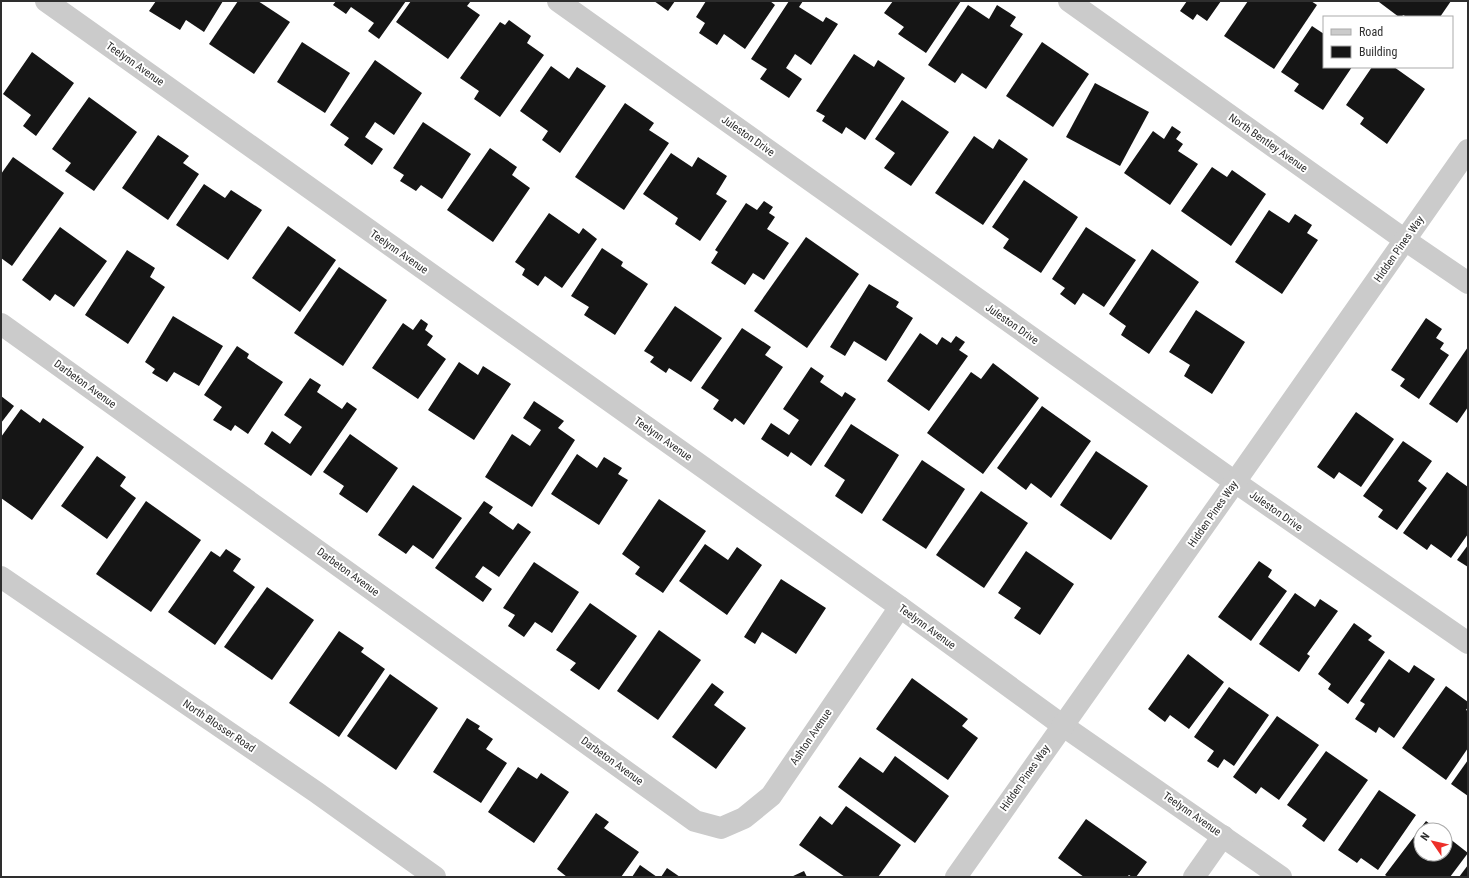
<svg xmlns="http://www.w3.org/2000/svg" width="1469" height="878" viewBox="0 0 1469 878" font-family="'Roboto Condensed',sans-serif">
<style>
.building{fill:#151515}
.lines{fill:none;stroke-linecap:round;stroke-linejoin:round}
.minor{stroke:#cbcbcb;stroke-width:22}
.labels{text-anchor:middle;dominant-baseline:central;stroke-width:4;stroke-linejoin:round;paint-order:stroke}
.street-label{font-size:11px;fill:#2e2e2e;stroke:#fff}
</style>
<rect width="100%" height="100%" fill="#fff"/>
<g class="building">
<path d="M156,1H223L204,32L186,20L180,30L149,11Z"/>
<path d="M238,1H258L290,22L254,74L209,44Z"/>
<path d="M336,1H406L379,39L368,31L374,23L351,7L346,14L333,5Z"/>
<path d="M411,1H471L467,6L480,15L448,59L396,22Z"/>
<path d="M654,1H675L668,11Z"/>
<path d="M706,1H770L775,5L745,49L724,34L717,45L699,33L705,23L696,17Z"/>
<path d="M789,1H803L799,7L823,22L826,17L838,24L811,65L795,54L786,68L802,79L789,98L760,79L767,69L751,59Z"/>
<path d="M893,1H961L926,53L898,34L904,27L884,13Z"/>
<path d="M1187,1H1221L1207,21L1197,14L1193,20L1180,11Z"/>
<path d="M1248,1H1311L1317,5L1274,69L1224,36Z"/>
<path d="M1380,1H1451L1440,17H1407L1403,15L1402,17H1399L1379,2Z"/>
<path d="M968,5L989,19L997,5L1016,17L1010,26L1023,34L986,89L962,73L955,83L928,65Z"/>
<path d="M509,20L531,36L527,43L544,55L500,117L474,99L479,91L460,78L500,22L505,25Z"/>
<path d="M1312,26L1324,34V67H1352L1323,110L1294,91L1299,84L1281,72Z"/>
<path d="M302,42L350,73L325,113L277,82Z"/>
<path d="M1042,42L1089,74L1053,127L1006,96Z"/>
<path d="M32,52L74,83L36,136L23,126L31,115L3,94Z"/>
<path d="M854,54L874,67L878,60L905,78L865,140L846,127L842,134L822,121L825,116L816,111Z"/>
<path d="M375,60L422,93L394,135L375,122L365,137L383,149L372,165L344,145L349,138L330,125Z"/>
<path d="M551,66L569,79L577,67L606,86L560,153L542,140L548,131L520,111Z"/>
<path d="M1372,67H1394L1425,89L1387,144L1360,124L1364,118L1346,105Z"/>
<path d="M1095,83L1149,112L1120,166L1066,137Z"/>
<path d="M89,97L137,132L94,191L65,171L71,163L52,149Z"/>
<path d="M902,100L949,132L911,186L884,168L895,153L875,139Z"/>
<path d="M625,103L654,123L649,130L669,143L624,210L575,177Z"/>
<path d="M423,122L471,154L442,199L421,185L416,191L400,181L404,175L393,168Z"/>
<path d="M1172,126L1181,132L1176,139L1183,144L1178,151L1198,164L1170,205L1124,173L1153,131L1164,139Z"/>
<path d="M158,135L189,156L183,163L199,174L168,220L122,188Z"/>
<path d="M974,136L993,149L999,139L1028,159L983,225L935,193Z"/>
<path d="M490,148L517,167L512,175L530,188L493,242L447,210Z"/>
<path d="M671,153L692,167L698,157L727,176L716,194L727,201L700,241L675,224L678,218L643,194Z"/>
<path d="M13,157L64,193L12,266L1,258V174Z"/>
<path d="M1212,167L1227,177L1232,170L1266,194L1231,246L1181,211Z"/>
<path d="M1024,180L1078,217L1041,273L1003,248L1009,239L992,227Z"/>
<path d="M204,184L225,198L231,190L262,210L228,260L176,225Z"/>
<path d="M764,201L773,207L769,213L775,217L767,229L789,243L764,280L753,273L745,285L711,263L718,252L715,250L746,203L757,210Z"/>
<path d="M1269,210L1289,223L1295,214L1312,225L1307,233L1318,240L1282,294L1235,262Z"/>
<path d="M549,213L579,234L583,228L597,239L562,288L545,276L538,286L522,275L525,269L515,262Z"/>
<path d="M288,226L336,260L300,312L252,278Z"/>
<path d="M60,227L107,261L74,307L55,294L50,301L22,280Z"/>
<path d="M1086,227L1136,260L1104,307L1083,293L1075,305L1060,294L1065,288L1052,279Z"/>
<path d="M806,237L859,274L807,348L754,311Z"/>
<path d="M602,248L623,262L621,266L648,284L615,335L584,315L589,307L571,296Z"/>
<path d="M1152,249L1199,282L1149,354L1121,335L1126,326L1109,314Z"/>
<path d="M127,250L155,268L150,277L165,287L128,344L85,315Z"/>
<path d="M339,267L387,300L343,366L294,333Z"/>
<path d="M869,284L899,302L896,307L913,318L886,361L854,341L845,356L830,347Z"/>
<path d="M675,306L722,338L691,382L669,368L666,373L650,362L654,357L644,351Z"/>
<path d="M1196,310L1245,342L1212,394L1184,376L1190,365L1169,352Z"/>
<path d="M173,316L223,346L199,386L174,372L167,382L152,373L155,369L145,362Z"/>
<path d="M1426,318L1442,329L1436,338L1444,343L1440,349L1449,355L1419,399L1400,386L1405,379L1391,370Z"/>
<path d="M421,319L428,324L425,330L433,336L427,345L446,359L418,399L372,368L403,323L413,330Z"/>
<path d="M742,328L771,347L765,355L783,367L744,425L735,418L732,422L713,409L719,400L701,388Z"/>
<path d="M920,333L937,345L942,337L951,343L956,336L965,342L959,350L968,356L929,411L887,381Z"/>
<path d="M237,346L249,354L247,358L283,382L248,434L235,425L231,431L213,420L222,407L204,395Z"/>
<path d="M1468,347V407L1457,423L1429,404Z"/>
<path d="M459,362L478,375L483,366L511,384L474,440L428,410Z"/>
<path d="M993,363L1039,398L983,474L927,433L971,372L981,379Z"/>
<path d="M811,367L824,376L820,382L842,397L845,392L856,399L811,466L791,452L788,457L761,439L771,423L789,435L799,420L783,409Z"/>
<path d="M310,378L321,385L317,392L342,409L347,402L357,409L311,476L264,444L272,431L290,444L302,427L284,415Z"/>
<path d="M1,396L14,406L1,423Z"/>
<path d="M534,401L564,421L558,428L575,440L532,507L485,477L512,434L530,446L541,430L523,418Z"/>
<path d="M1042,406L1091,441L1051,498L1031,483L1026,490L997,468Z"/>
<path d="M21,409L40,423L43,418L84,447L32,520L1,498V437Z"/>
<path d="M1356,412L1394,439L1361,487L1339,472L1334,479L1317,467Z"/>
<path d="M851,424L899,455L862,514L835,496L845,480L824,466Z"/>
<path d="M350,434L398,468L367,513L339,494L344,486L323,472Z"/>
<path d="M1403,441L1432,461L1418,481L1427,488L1397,530L1378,517L1383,510L1363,496Z"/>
<path d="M1096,451L1148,486L1111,540L1060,505Z"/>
<path d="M577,454L597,468L604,457L622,468L618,474L628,480L599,525L551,494Z"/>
<path d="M97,456L126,477L120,486L136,498L107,539L61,506Z"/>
<path d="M922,460L965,489L926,549L882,520Z"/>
<path d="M1447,472L1468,487V534L1451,558L1431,544L1427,550L1403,533Z"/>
<path d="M413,485L462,518L433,559L413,545L406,554L378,535Z"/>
<path d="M981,491L1028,523L984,588L936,555Z"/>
<path d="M659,499L706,531L663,593L635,574L640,567L622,554Z"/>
<path d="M146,501L201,540L151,612L96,574Z"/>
<path d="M484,501L493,507L489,513L513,530L518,523L531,532L499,577L483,566L475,577L492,589L483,602L435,568Z"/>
<path d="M705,544L728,560L737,547L762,565L727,615L679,581Z"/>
<path d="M1468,545V567L1457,560Z"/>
<path d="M226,549L241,559L233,571L255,587L215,645L168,612L211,551L220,557Z"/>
<path d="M1026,551L1074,584L1040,635L1014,618L1021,608L998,593Z"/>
<path d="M1259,561L1272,570L1268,577L1287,591L1251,641L1218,617Z"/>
<path d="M534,562L579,592L552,633L535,622L524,637L508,626L515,615L503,608Z"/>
<path d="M781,579L826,608L796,654L762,632L755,644L744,637Z"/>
<path d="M267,587L314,620L272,680L224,647Z"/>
<path d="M1295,593L1315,607L1320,599L1338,611L1307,654L1310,656L1299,672L1259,644Z"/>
<path d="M590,603L637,636L599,690L570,670L576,663L556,650Z"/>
<path d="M1354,623L1372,636L1368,640L1385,652L1348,704L1328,689L1331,684L1318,674Z"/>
<path d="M659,630L701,660L658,720L617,691Z"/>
<path d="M339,631L364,648L361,652L385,669L339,737L289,703Z"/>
<path d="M1188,654L1224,682L1189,729L1170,715L1165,722L1148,709Z"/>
<path d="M1389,659L1409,673L1414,665L1435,679L1394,738L1379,727L1376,733L1355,719L1365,704L1360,701Z"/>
<path d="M390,674L438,708L396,770L347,736Z"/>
<path d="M912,678L968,719L962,726L978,738L948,780L876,729Z"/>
<path d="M712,683L724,692L714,705L746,728L716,769L672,737Z"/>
<path d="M1446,686L1468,702V707L1466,710L1468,711V748L1446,780L1402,748Z"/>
<path d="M1229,687L1269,715L1234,766L1224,759L1218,768L1207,761L1214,751L1194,737Z"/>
<path d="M1277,716L1319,745L1279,800L1261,787L1256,794L1233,777Z"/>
<path d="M467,718L480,726L478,729L493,739L486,749L507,763L481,803L433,772Z"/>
<path d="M1326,751L1368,780L1324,842L1302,826L1307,819L1287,805Z"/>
<path d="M895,756L949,796L915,843L838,787L860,757L883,773Z"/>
<path d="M1468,760V796L1451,784Z"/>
<path d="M518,767L537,779L541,773L569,792L534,843L488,812Z"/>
<path d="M1379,790L1416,815L1378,870L1361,858L1357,863L1338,850Z"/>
<path d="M846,806L901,845L878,877H845L799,845L820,816L832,825Z"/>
<path d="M596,813L609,822L604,828L639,852L621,877H567L557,869Z"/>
<path d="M1086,819L1147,862L1136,877H1132L1129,875L1127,877H1084L1058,858Z"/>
<path d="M1426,821L1438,830H1421V854H1445V835L1468,853L1450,877H1388L1385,875Z"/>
<path d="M640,865L657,877H632Z"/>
<path d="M1468,865V877H1459Z"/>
<path d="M667,868L680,877H661Z"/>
<path d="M804,871L807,877H791Z"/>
</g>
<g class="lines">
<g class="minor">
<path d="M46,1L900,607L1062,725L1281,877"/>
<path d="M558,1L1235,482L1468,643"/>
<path d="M1069,1L1405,240L1468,283"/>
<path d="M1,324L695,821L721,828L744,818L771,796L900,607"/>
<path d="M1,577L316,792L435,877"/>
<path d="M956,877L1235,482L1468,150"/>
<path d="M1194,877L1223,836"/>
</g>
</g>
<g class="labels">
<g class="street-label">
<text transform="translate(135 64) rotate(35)">Teelynn Avenue</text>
<text transform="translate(748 136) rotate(35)">Juleston Drive</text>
<text transform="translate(1268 143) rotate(35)">North Bentley Avenue</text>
<text transform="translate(1399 249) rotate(-55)">Hidden Pines Way</text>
<text transform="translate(399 252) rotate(35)">Teelynn Avenue</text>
<text transform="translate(1012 324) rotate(35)">Juleston Drive</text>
<text transform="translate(85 384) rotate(36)">Darbeton Avenue</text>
<text transform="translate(663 439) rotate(35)">Teelynn Avenue</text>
<text transform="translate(1276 511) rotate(35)">Juleston Drive</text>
<text transform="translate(1213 514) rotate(-55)">Hidden Pines Way</text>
<text transform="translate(348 572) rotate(36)">Darbeton Avenue</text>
<text transform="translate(927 627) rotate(36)">Teelynn Avenue</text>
<text transform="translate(219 726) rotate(34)">North Blosser Road</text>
<text transform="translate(811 737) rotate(-56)">Ashton Avenue</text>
<text transform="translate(612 761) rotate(36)">Darbeton Avenue</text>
<text transform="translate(1025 778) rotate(-55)">Hidden Pines Way</text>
<text transform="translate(1192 814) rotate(35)">Teelynn Avenue</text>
</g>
</g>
<rect width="1469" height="878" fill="none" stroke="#2e2e2e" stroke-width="4"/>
<rect x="1323" y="16" width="130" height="52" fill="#ffffff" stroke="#ababab"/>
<rect x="1331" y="29" width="20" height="6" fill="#cbcbcb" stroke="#ababab"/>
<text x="1359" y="36" font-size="12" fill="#2e2e2e">Road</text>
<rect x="1331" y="46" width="20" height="12" fill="#151515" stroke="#ababab"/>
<text x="1359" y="56" font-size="12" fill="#2e2e2e">Building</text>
<g transform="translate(1433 842) rotate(304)"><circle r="19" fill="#ffffff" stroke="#ababab"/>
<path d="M0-3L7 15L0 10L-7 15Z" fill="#ed2f29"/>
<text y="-6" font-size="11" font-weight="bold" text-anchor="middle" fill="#2e2e2e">N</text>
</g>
</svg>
